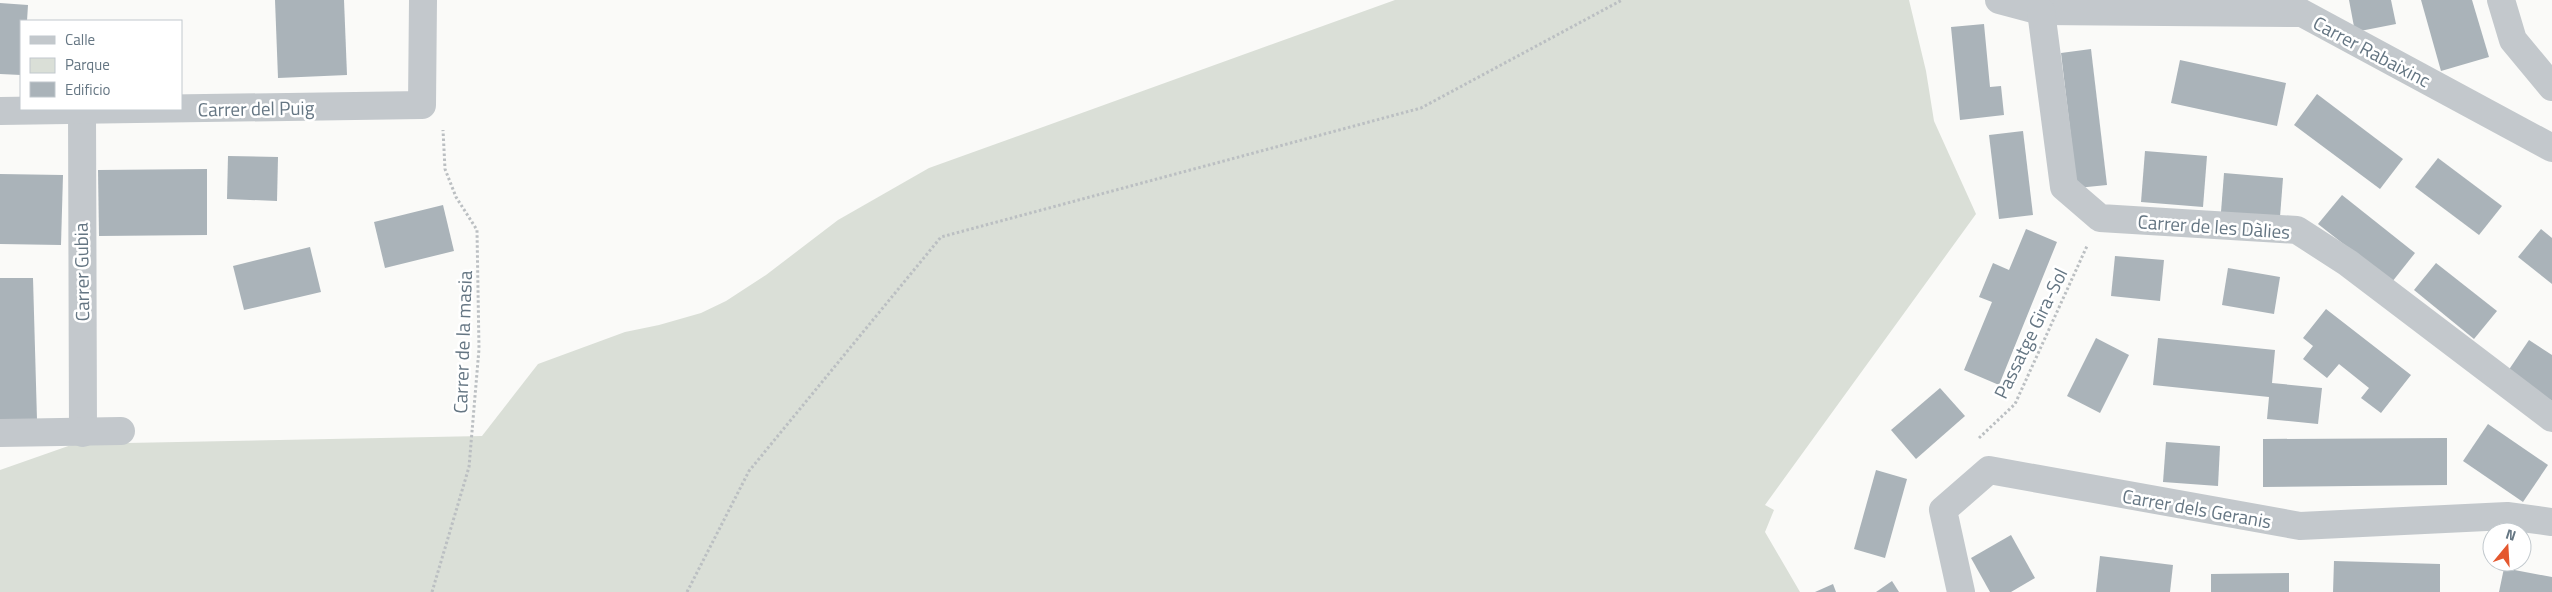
<svg xmlns="http://www.w3.org/2000/svg" width="2552" height="592" viewBox="0 0 2552 592" font-family="'Titillium Web',sans-serif">
<style>
.green{fill:#dadfd7}
.building{fill:#aab3b9}
.lines{fill:none;stroke-linecap:round;stroke-linejoin:round}
.path{stroke:#bbbfc2;stroke-width:3;stroke-dasharray:2.5 2.5;stroke-linecap:butt}
.minor{stroke:#c3c8cc;stroke-width:28}
.labels{text-anchor:middle;dominant-baseline:central;stroke-width:5;stroke-linejoin:round;paint-order:stroke}
.street-label{font-size:19px;fill:#657683;stroke:#fff}
</style>
<rect width="100%" height="100%" fill="#fafaf8"/>
<path class="green" d="M1395,0H1909L1926,71L1934,121L1976,214L1765,505L1774,510L1765,532L1800,592H0V470L74,444L482,436L538,364L625,332L659,325L701,313L726,301L766,275L838,220L929,168Z"/>
<g class="building">
<path d="M275,0H344L347,75L278,78Z"/>
<path d="M2349,0H2391L2396,24L2355,32Z"/>
<path d="M2421,0H2472L2489,57L2441,71Z"/>
<path d="M0,3L28,5L27,21H21V75L0,74Z"/>
<path d="M1984,24L1990,87L2001,86L2004,115L1960,120L1951,27Z"/>
<path d="M2091,49L2107,185L2077,188L2061,53Z"/>
<path d="M2180,60L2286,83L2277,126L2171,103Z"/>
<path d="M2317,94L2403,159L2380,189L2294,125Z"/>
<path d="M2023,131L2033,215L1999,219L1989,135Z"/>
<path d="M2145,151L2207,156L2203,207L2141,202Z"/>
<path d="M228,156L278,157L277,201L227,199Z"/>
<path d="M2438,158L2502,206L2479,235L2415,187Z"/>
<path d="M207,169V235L99,236L98,170Z"/>
<path d="M2224,173L2283,178L2280,217L2221,212Z"/>
<path d="M0,174L63,175L61,245L0,244Z"/>
<path d="M2342,195L2415,253L2392,282L2318,224Z"/>
<path d="M443,205L454,251L385,268L374,222Z"/>
<path d="M2026,229L2057,242L1999,385L1964,370L1992,302L1979,297L1993,263L2009,270Z"/>
<path d="M2541,229L2552,238V284L2518,257Z"/>
<path d="M310,247L321,292L244,310L233,266Z"/>
<path d="M2115,256L2164,260L2160,301L2111,296Z"/>
<path d="M2436,263L2497,311L2474,339L2414,290Z"/>
<path d="M2228,268L2280,277L2274,314L2222,305Z"/>
<path d="M0,278H33L37,420L0,421Z"/>
<path d="M2326,309L2411,375L2381,413L2361,398L2369,388L2339,364L2327,378L2303,359L2313,346L2303,338Z"/>
<path d="M2096,338L2129,355L2100,413L2067,396Z"/>
<path d="M2158,338L2275,350L2272,383L2322,388L2318,424L2267,419L2269,397L2153,385Z"/>
<path d="M2529,340L2552,355V401L2508,371Z"/>
<path d="M1940,388L1965,416L1916,459L1891,430Z"/>
<path d="M2488,424L2548,465L2523,502L2463,461Z"/>
<path d="M2447,438V485L2263,487V439Z"/>
<path d="M2166,442L2220,446L2218,486L2163,482Z"/>
<path d="M1876,470L1907,479L1885,558L1854,549Z"/>
<path d="M2011,535L2035,578L2011,592H1990L1971,558Z"/>
<path d="M2100,556L2173,565L2170,592H2096Z"/>
<path d="M2334,561L2440,564V592H2333Z"/>
<path d="M2504,568L2552,577V592H2499Z"/>
<path d="M2289,573V592H2211V574Z"/>
<path d="M1892,581L1899,592H1876Z"/>
<path d="M1833,584L1836,592H1815Z"/>
</g>
<g class="lines">
<g class="path">
<path d="M1979,438L2015,404L2087,246"/>
<path d="M432,592L469,467L479,349L477,230L456,197L445,169L443,130"/>
<path d="M687,592L749,471L941,237L1421,108L1622,0"/>
</g>
<g class="minor">
<path d="M1999,0L2041,11L2302,13L2552,148"/>
<path d="M2501,0L2513,40L2552,87"/>
<path d="M2041,11L2064,187L2100,218L2297,230L2348,263L2552,418"/>
<path d="M82,110L83,433"/>
<path d="M0,111L422,105L423,0"/>
<path d="M0,433L121,431"/>
<path d="M1961,592L1943,510L1989,470L2300,526L2507,516L2552,522"/>
</g>
</g>
<g class="labels">
<g class="street-label">
<text transform="translate(2372 51) rotate(28)">Carrer Rabaixinc</text>
<text transform="translate(256 108) rotate(-1)">Carrer del Puig</text>
<text transform="translate(2214 226) rotate(4)">Carrer de les Dàlies</text>
<text transform="translate(81 272) rotate(-91)">Carrer Gubia</text>
<text transform="translate(2030 333) rotate(-64)">Passatge Gira-Sol</text>
<text transform="translate(462 342) rotate(-88)">Carrer de la masia</text>
<text transform="translate(2197 508) rotate(10)">Carrer dels Geranis</text>
</g>
</g>
<rect x="20" y="20" width="162" height="90" fill="#ffffff" stroke="#c1c8cd"/>
<rect x="30" y="36" width="25" height="8" fill="#c3c8cc" stroke="#c1c8cd"/>
<text x="65" y="45" font-size="15" fill="#657683">Calle</text>
<rect x="30" y="58" width="25" height="15" fill="#dadfd7" stroke="#c1c8cd"/>
<text x="65" y="70" font-size="15" fill="#657683">Parque</text>
<rect x="30" y="82" width="25" height="15" fill="#aab3b9" stroke="#c1c8cd"/>
<text x="65" y="95" font-size="15" fill="#657683">Edificio</text>
<g transform="translate(2507 547) rotate(18)"><circle r="24" fill="#ffffff" stroke="#c1c8cd"/>
<path d="M0-4L9 19L0 12L-9 19Z" fill="#e4572e"/>
<text y="-8" font-size="14" font-weight="bold" text-anchor="middle" fill="#657683">N</text>
</g>
</svg>
